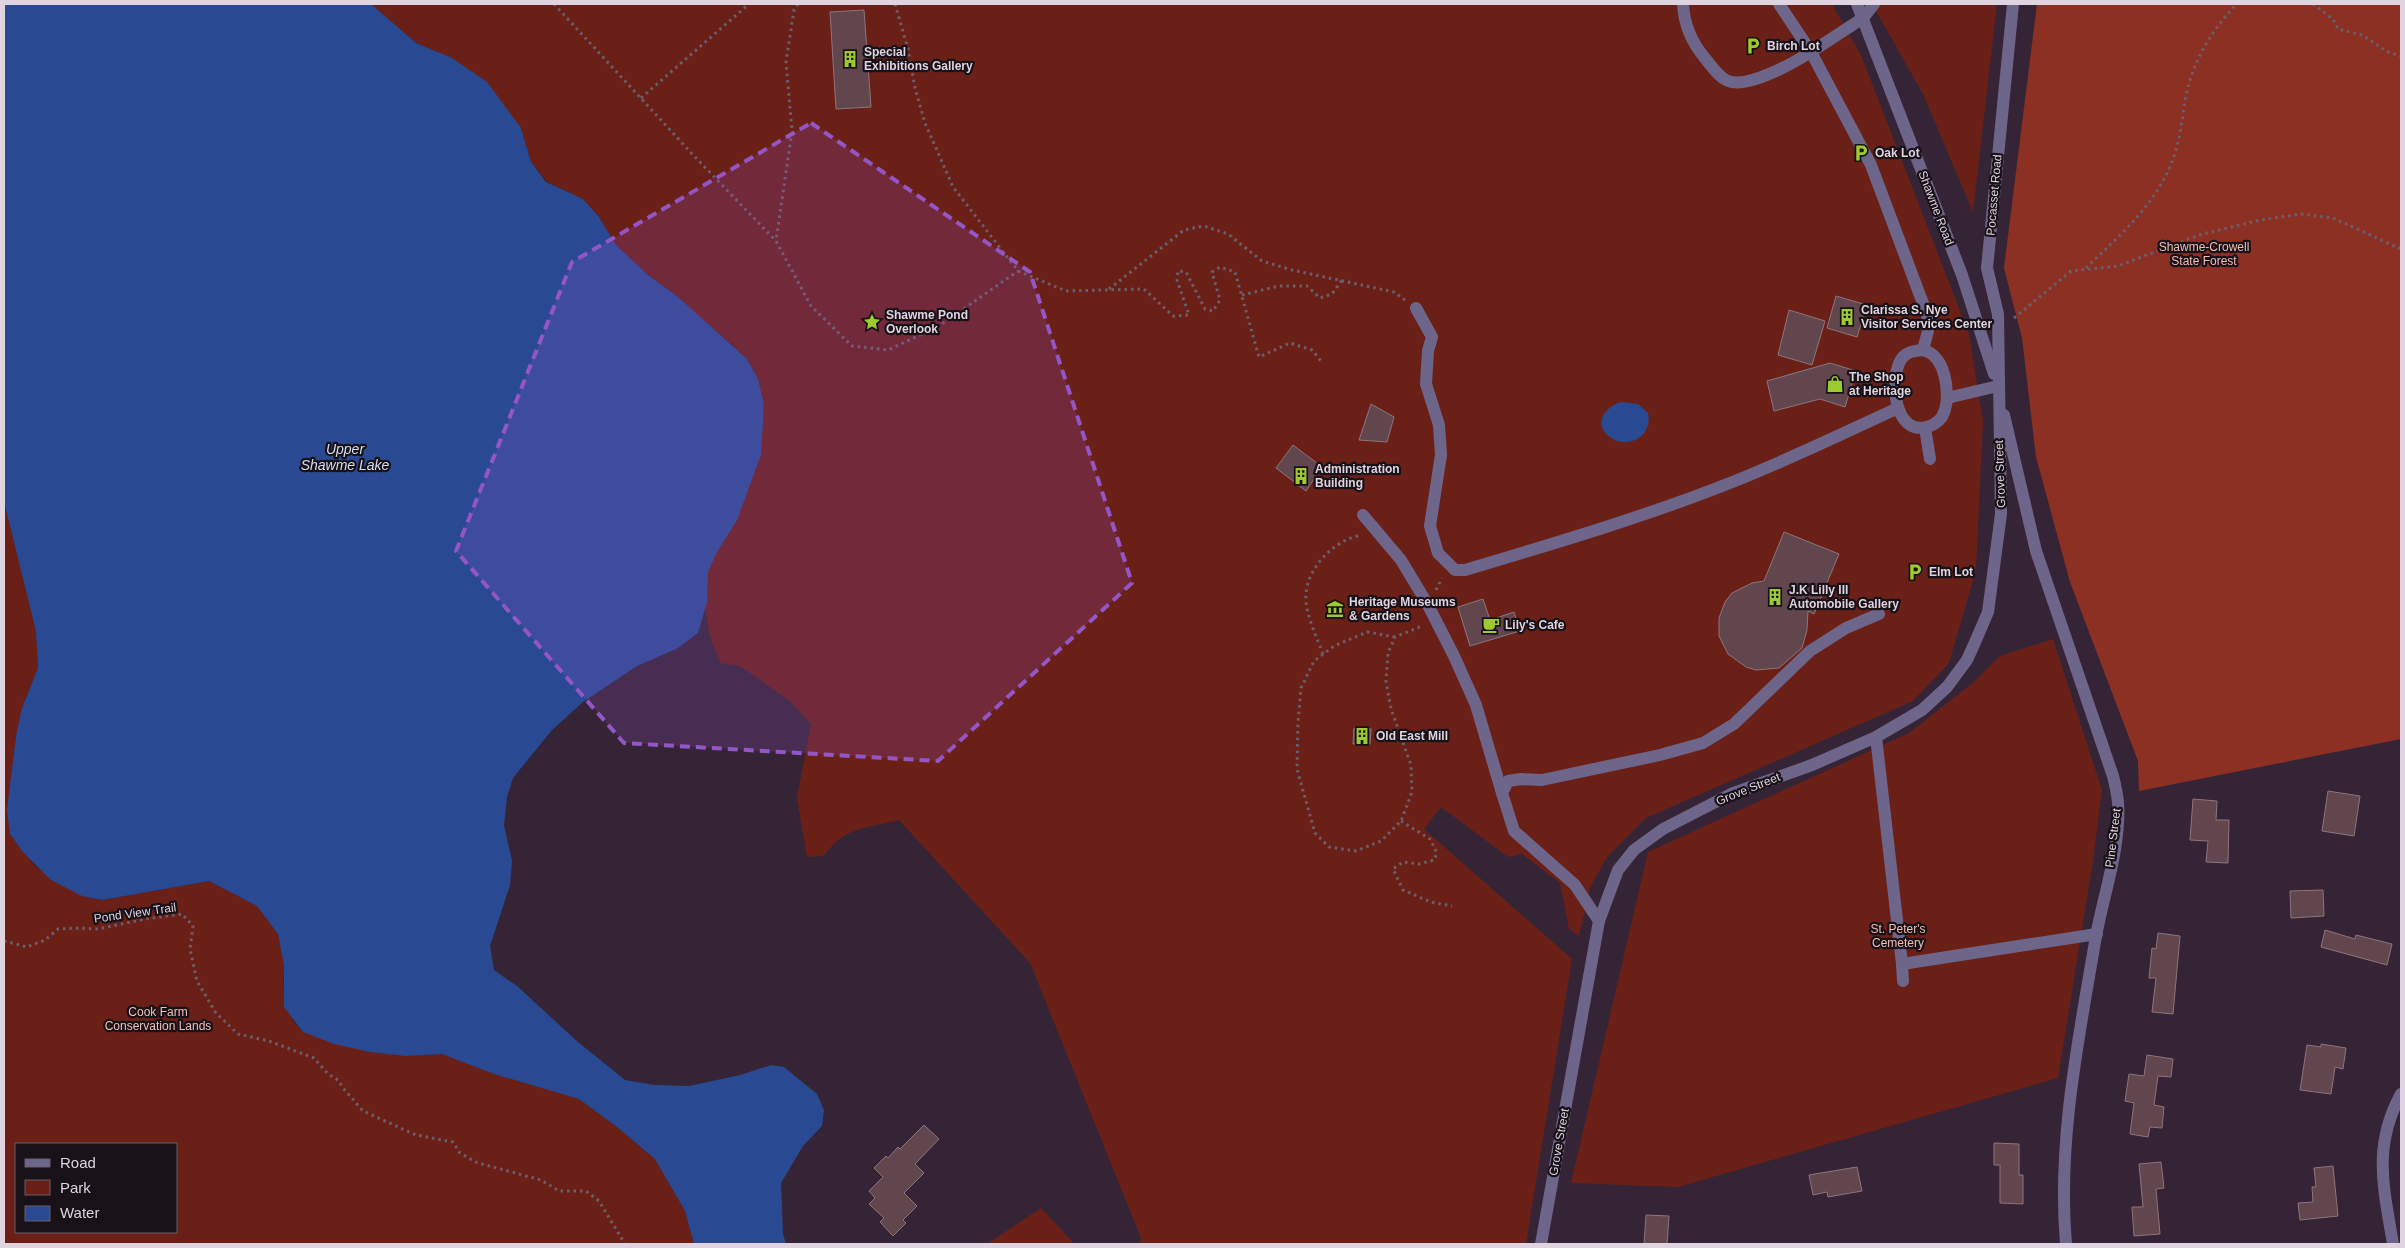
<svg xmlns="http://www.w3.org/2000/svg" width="2405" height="1248" viewBox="0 0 2405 1248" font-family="Helvetica,sans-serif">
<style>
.green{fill:#6a2017;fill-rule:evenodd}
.forest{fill:#8c3024}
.water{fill:#294a93}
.building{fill:#61464e;stroke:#90747c}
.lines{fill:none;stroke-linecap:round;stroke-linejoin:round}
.path{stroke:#6d5e6d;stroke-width:3;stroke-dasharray:2.5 4;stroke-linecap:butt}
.minor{stroke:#6e668a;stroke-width:12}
.marked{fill:#9456c7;fill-opacity:0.2;stroke:#9456c7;stroke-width:4;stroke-dasharray:10 6;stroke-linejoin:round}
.labels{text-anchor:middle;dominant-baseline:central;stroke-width:4.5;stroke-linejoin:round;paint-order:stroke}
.poi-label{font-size:12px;font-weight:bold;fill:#dfd4df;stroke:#181118;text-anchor:start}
.street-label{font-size:12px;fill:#dfd4df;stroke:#181118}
.park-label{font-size:12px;fill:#f2beb4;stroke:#181118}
.water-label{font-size:14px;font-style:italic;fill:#d2ddf2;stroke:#181118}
</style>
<rect width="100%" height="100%" fill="#352435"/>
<g class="green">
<path d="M371,4H1832L1861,55L1969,334L1983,421L1976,570L1949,663L1913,701L1646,818L1607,857L1591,886L1579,936L1569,929L1560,883L1522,854L1508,857L1441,807L1424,829L1572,959L1526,1244H1140L1141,1238L1030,963L899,820C868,828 844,826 824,856L807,857L797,798L811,724L790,701L740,666L720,663L710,636L701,583L762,435L764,404L758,379L747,359L728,341L704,322L678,297L648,275L615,244L599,217L583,199L547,182L531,162L521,128L452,58L416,43Z"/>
<path d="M1872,4H1997L1973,212L1923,94Z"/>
<path d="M4,502L36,631L38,668L22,708L16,736L10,834L34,865L82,896L102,900L209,881L257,906L278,934L285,965L283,984L292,1020L303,1032L406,1056L442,1054L494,1074L579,1099L617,1127L655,1159L685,1211L694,1244H4ZM16,1144H176V1232H16Z"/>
<path d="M2053,639L2102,790L2093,861L2058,1078L1678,1187L1571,1183L1648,852L1909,733L1974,682L2000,656Z"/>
<path d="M1041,1208L1072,1241L1070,1244H987Z"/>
</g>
<path class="forest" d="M2037,4H2401V739L2139,791L2138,761L2070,582L2036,457L2022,338L2004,268Z"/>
<g class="water">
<path d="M4,4H371L416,43L452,58L487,82L521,128L531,162L546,182L583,199L599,217L616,245L648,275L678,297L747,359L758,379L764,404L761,455L737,520L717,552L708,572L707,602L698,633L678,648L637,666L583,702L552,730L513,778L507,797L504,825L512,861L510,885L490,946L494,970L517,986L578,1042L625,1080L654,1085L689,1086L740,1075L771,1065L784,1067L817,1094L824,1110L822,1126L803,1146L781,1183L783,1234L786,1244H694L685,1211L655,1159L617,1127L579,1099L494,1074L442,1054L406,1056L370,1052L334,1044L303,1032L284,1007V965L278,934L257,906L209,881L102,900L82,896L51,880L23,852L10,834L7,810L16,736L22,708L38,668L36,631L4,502Z"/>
<path d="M1621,402L1638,404L1648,413C1653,434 1631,450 1611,438C1592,425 1604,407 1621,402Z"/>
</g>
<g class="building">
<path d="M864,10L871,107L836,109L830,12Z"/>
<path d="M1836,296L1867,305L1857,337L1827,328Z"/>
<path d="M1789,310L1825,321L1812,365L1778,355Z"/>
<path d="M1830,363L1856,371L1845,407L1820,399L1774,411L1767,381Z"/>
<path d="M1371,404L1394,417L1387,442L1359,440Z"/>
<path d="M1293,445L1322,467L1306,491L1276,468Z"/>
<path d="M1784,532L1839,554L1814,614L1808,611L1807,630L1802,648L1779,668L1756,670L1746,667L1728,654L1719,636V618L1725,602L1732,593L1752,583L1764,581Z"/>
<path d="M1483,599L1490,620L1514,612L1520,631L1470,646L1458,607Z"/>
<path d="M1354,728L1371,729L1370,744H1353Z"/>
<path d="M2328,791L2360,796L2354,836L2322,831Z"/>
<path d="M2193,799L2217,801L2216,820H2229L2228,863L2206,862L2208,841L2190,840Z"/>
<path d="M2323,890L2324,916L2291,918L2290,891Z"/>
<path d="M2325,930L2355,939L2356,935L2392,944L2387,965L2321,947Z"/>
<path d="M2158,933L2180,936L2173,1014L2152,1012L2156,978H2149L2152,948L2156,949Z"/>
<path d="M2321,1044L2346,1048L2343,1069L2335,1067L2331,1094L2300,1090L2307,1045L2321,1047Z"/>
<path d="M2147,1055L2173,1059L2171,1077L2158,1076L2154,1105L2164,1107L2162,1128L2150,1127L2148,1137L2130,1134L2134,1103L2125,1101L2129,1074L2144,1076Z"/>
<path d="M924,1125L939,1139L915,1164L924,1173L904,1193L917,1206L903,1220L906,1223L893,1236L880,1222L884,1218L869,1204L875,1198L869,1191L883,1177L874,1168L886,1156L888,1158L898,1147L900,1149Z"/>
<path d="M1994,1143L2019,1144V1175H2023V1204L2000,1203V1165H1994Z"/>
<path d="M2161,1162L2164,1188L2156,1189L2160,1234L2134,1236L2132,1207H2143L2139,1164Z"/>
<path d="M2333,1166L2338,1216L2300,1220L2298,1203L2313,1202L2312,1187H2316L2314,1168Z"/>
<path d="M1857,1167L1862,1191L1828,1197L1827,1192L1813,1195L1809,1175Z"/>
<path d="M1646,1215L1669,1216L1667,1244H1644Z"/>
</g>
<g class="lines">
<g class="path">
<path d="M554,4L695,157L776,241"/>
<path d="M798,4L794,10L786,62L792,131L776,241L811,306L852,346L888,350L939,326L1018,271"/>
<path d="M895,4L908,49L915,88L925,123L953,187L1018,271L1066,291L1144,289L1173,316L1189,315L1177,280L1178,271L1186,272L1205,309L1213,311L1220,300L1212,272L1220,267L1235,272L1259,357L1290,343L1312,350L1321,361"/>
<path d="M2313,4L2333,19L2338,29L2362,35L2388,52L2401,56"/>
<path d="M641,98L749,4"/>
<path d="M2086,268C2120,235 2156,205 2173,159C2183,133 2182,104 2191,77C2200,50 2217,24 2237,4"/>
<path d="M1109,289L1184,230L1204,226L1228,234L1262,261L1292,270L1394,292L1405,300"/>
<path d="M1242,295L1279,286H1307L1320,298L1332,294L1342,280"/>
<path d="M2014,318L2071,271L2118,266L2199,235L2260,220L2301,214L2333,218L2401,249"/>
<path d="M1436,590L1442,578"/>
<path d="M1395,637L1367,632L1334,646L1314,661L1301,688L1298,722L1297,769L1315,833L1329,847L1356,851L1381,841L1401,821L1412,792L1411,765L1391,709L1386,681L1388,653L1395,637L1422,626"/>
<path d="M1323,654C1317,638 1304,611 1306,594C1308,566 1335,540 1361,535"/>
<path d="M1401,821L1430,839L1437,853L1434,860L1419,864L1403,862L1393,869L1403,890L1431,902L1452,906"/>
<path d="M4,941L27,947L45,940L58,929L80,928L98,929L145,919L182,914L193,926L190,949L197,981L216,1013L238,1034L269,1041L314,1058L328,1074L338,1080L344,1089L363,1111L416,1135L453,1142L459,1152L475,1162L541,1180L559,1191H586L599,1201L625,1244"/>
</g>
<g class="minor">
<path d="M1683,4C1684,25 1691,41 1704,57C1711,65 1718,77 1728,81C1748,89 1793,63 1811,52L1779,4"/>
<path d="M1857,4L1962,275L1994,374"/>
<path d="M1874,4L1863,18L1811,52L1871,165L1927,314L1928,331L1923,350"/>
<path d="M1416,308L1432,337L1428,351L1426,384L1439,425L1441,455L1430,526L1438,553L1455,570H1465C1556,543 1647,516 1735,481C1790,459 1844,433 1898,408"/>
<path d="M1923,350C1926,351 1931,353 1933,355C1947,367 1951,401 1942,417C1938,422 1932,426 1926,427C1893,435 1889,376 1902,358C1908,351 1915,351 1923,350Z"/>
<path d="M1947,398L1998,386"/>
<path d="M2004,415L2036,551L2113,776C2115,784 2117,793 2118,802C2121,846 2104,893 2096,936C2079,1037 2057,1141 2066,1244"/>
<path d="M1925,428L1930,459"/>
<path d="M1363,515L1401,560L1428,605L1454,656L1476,705L1502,793"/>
<path d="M1876,737L1902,964L2097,934"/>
<path d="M1599,921L1575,885L1514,831L1502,793L1508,781L1521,779L1542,780L1660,755L1703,743L1734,724L1810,651L1846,628L1879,614"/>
<path d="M1902,964L1903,981"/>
<path d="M1541,1244L1599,921L1618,870L1634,850L1663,829L1731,794L1812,765L1876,737L1922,710L1947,687L1967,660L1976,640L1988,612L2001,514L1998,314L1987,268L2013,4"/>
<path d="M2393,1244C2384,1189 2372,1147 2401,1094"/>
</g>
</g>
<path class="marked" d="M811,123L1030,272L1132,583L938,761L624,743L456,551L572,262Z"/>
<defs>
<g id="parking-bare" transform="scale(1.35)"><path d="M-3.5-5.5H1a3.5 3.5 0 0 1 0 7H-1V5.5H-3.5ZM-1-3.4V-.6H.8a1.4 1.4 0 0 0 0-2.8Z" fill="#9dca31" stroke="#181118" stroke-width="2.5" paint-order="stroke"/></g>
<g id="building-bare" transform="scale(1.35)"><path d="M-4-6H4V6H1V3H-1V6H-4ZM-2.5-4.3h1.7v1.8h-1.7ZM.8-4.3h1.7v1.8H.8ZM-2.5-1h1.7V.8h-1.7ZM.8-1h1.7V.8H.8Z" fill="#9dca31" stroke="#181118" stroke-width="2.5" paint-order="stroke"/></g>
<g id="sight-bare" transform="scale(1.35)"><path d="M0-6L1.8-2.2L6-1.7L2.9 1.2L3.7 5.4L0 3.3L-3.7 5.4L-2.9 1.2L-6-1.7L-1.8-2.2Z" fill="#9dca31" stroke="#181118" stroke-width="2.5" paint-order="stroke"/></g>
<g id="shop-bare" transform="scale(1.35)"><path d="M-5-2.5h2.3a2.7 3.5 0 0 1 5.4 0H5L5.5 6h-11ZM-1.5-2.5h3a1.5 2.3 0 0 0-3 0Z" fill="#9dca31" stroke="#181118" stroke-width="2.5" paint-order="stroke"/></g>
<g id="museum-bare" transform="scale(1.35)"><path d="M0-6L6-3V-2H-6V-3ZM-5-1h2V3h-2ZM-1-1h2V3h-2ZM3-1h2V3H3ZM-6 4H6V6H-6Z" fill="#9dca31" stroke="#181118" stroke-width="2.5" paint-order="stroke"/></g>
<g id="cafe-bare" transform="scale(1.35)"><path d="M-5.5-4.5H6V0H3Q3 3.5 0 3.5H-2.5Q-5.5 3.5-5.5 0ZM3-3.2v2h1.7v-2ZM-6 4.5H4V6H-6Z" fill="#9dca31" stroke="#181118" stroke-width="2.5" paint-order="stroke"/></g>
</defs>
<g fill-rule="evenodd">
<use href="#parking-bare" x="1753" y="46"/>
<use href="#building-bare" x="850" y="59"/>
<use href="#parking-bare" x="1861" y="153"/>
<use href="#building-bare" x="1847" y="317"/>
<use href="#sight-bare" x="872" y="322"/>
<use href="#shop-bare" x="1835" y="384"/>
<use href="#building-bare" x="1301" y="476"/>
<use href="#parking-bare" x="1915" y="572"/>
<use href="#building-bare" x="1775" y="597"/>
<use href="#museum-bare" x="1335" y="609"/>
<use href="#cafe-bare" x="1491" y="625"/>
<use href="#building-bare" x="1362" y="736"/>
</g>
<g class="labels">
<g class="poi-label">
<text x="1767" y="46">Birch Lot</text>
<text x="864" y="52">Special<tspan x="864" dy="14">Exhibitions Gallery</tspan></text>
<text x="1875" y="153">Oak Lot</text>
<text x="1861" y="310">Clarissa S. Nye<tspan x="1861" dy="14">Visitor Services Center</tspan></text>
<text x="886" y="315">Shawme Pond<tspan x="886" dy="14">Overlook</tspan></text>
<text x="1849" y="377">The Shop<tspan x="1849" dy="14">at Heritage</tspan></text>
<text x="1315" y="469">Administration<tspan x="1315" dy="14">Building</tspan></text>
<text x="1929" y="572">Elm Lot</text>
<text x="1789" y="590">J.K Lilly III<tspan x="1789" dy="14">Automobile Gallery</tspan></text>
<text x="1349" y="602">Heritage Museums<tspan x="1349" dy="14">&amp; Gardens</tspan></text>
<text x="1505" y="625">Lily's Cafe</text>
<text x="1376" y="736">Old East Mill</text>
</g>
<g class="street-label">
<text transform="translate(1994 195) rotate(-85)">Pocasset Road</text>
<text transform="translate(1936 208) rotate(69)">Shawme Road</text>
<text transform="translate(2000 474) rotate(-92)">Grove Street</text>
<text transform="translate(1748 789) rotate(-22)">Grove Street</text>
<text transform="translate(2113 838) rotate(-83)">Pine Street</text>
<text transform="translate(135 913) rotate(-8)">Pond View Trail</text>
<text transform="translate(1559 1142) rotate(-80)">Grove Street</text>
</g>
<g class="park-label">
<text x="2204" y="247">Shawme-Crowell<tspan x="2204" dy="14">State Forest</tspan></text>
<text x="1898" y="929">St. Peter's<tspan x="1898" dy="14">Cemetery</tspan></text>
<text x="158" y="1012">Cook Farm<tspan x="158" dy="14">Conservation Lands</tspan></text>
</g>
<g class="water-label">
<text x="345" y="449">Upper<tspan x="345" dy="16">Shawme Lake</tspan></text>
</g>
</g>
<rect width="2405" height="1248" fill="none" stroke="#dfd4df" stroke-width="10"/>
<rect x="15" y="1143" width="162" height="90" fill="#181118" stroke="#685f68"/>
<rect x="25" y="1159" width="25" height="8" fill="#6e668a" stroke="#685f68"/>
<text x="60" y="1168" font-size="15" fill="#dfd4df">Road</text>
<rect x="25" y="1180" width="25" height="15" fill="#6a2017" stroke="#685f68"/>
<text x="60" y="1193" font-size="15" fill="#dfd4df">Park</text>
<rect x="25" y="1206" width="25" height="15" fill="#294a93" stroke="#685f68"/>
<text x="60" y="1218" font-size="15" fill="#dfd4df">Water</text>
</svg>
